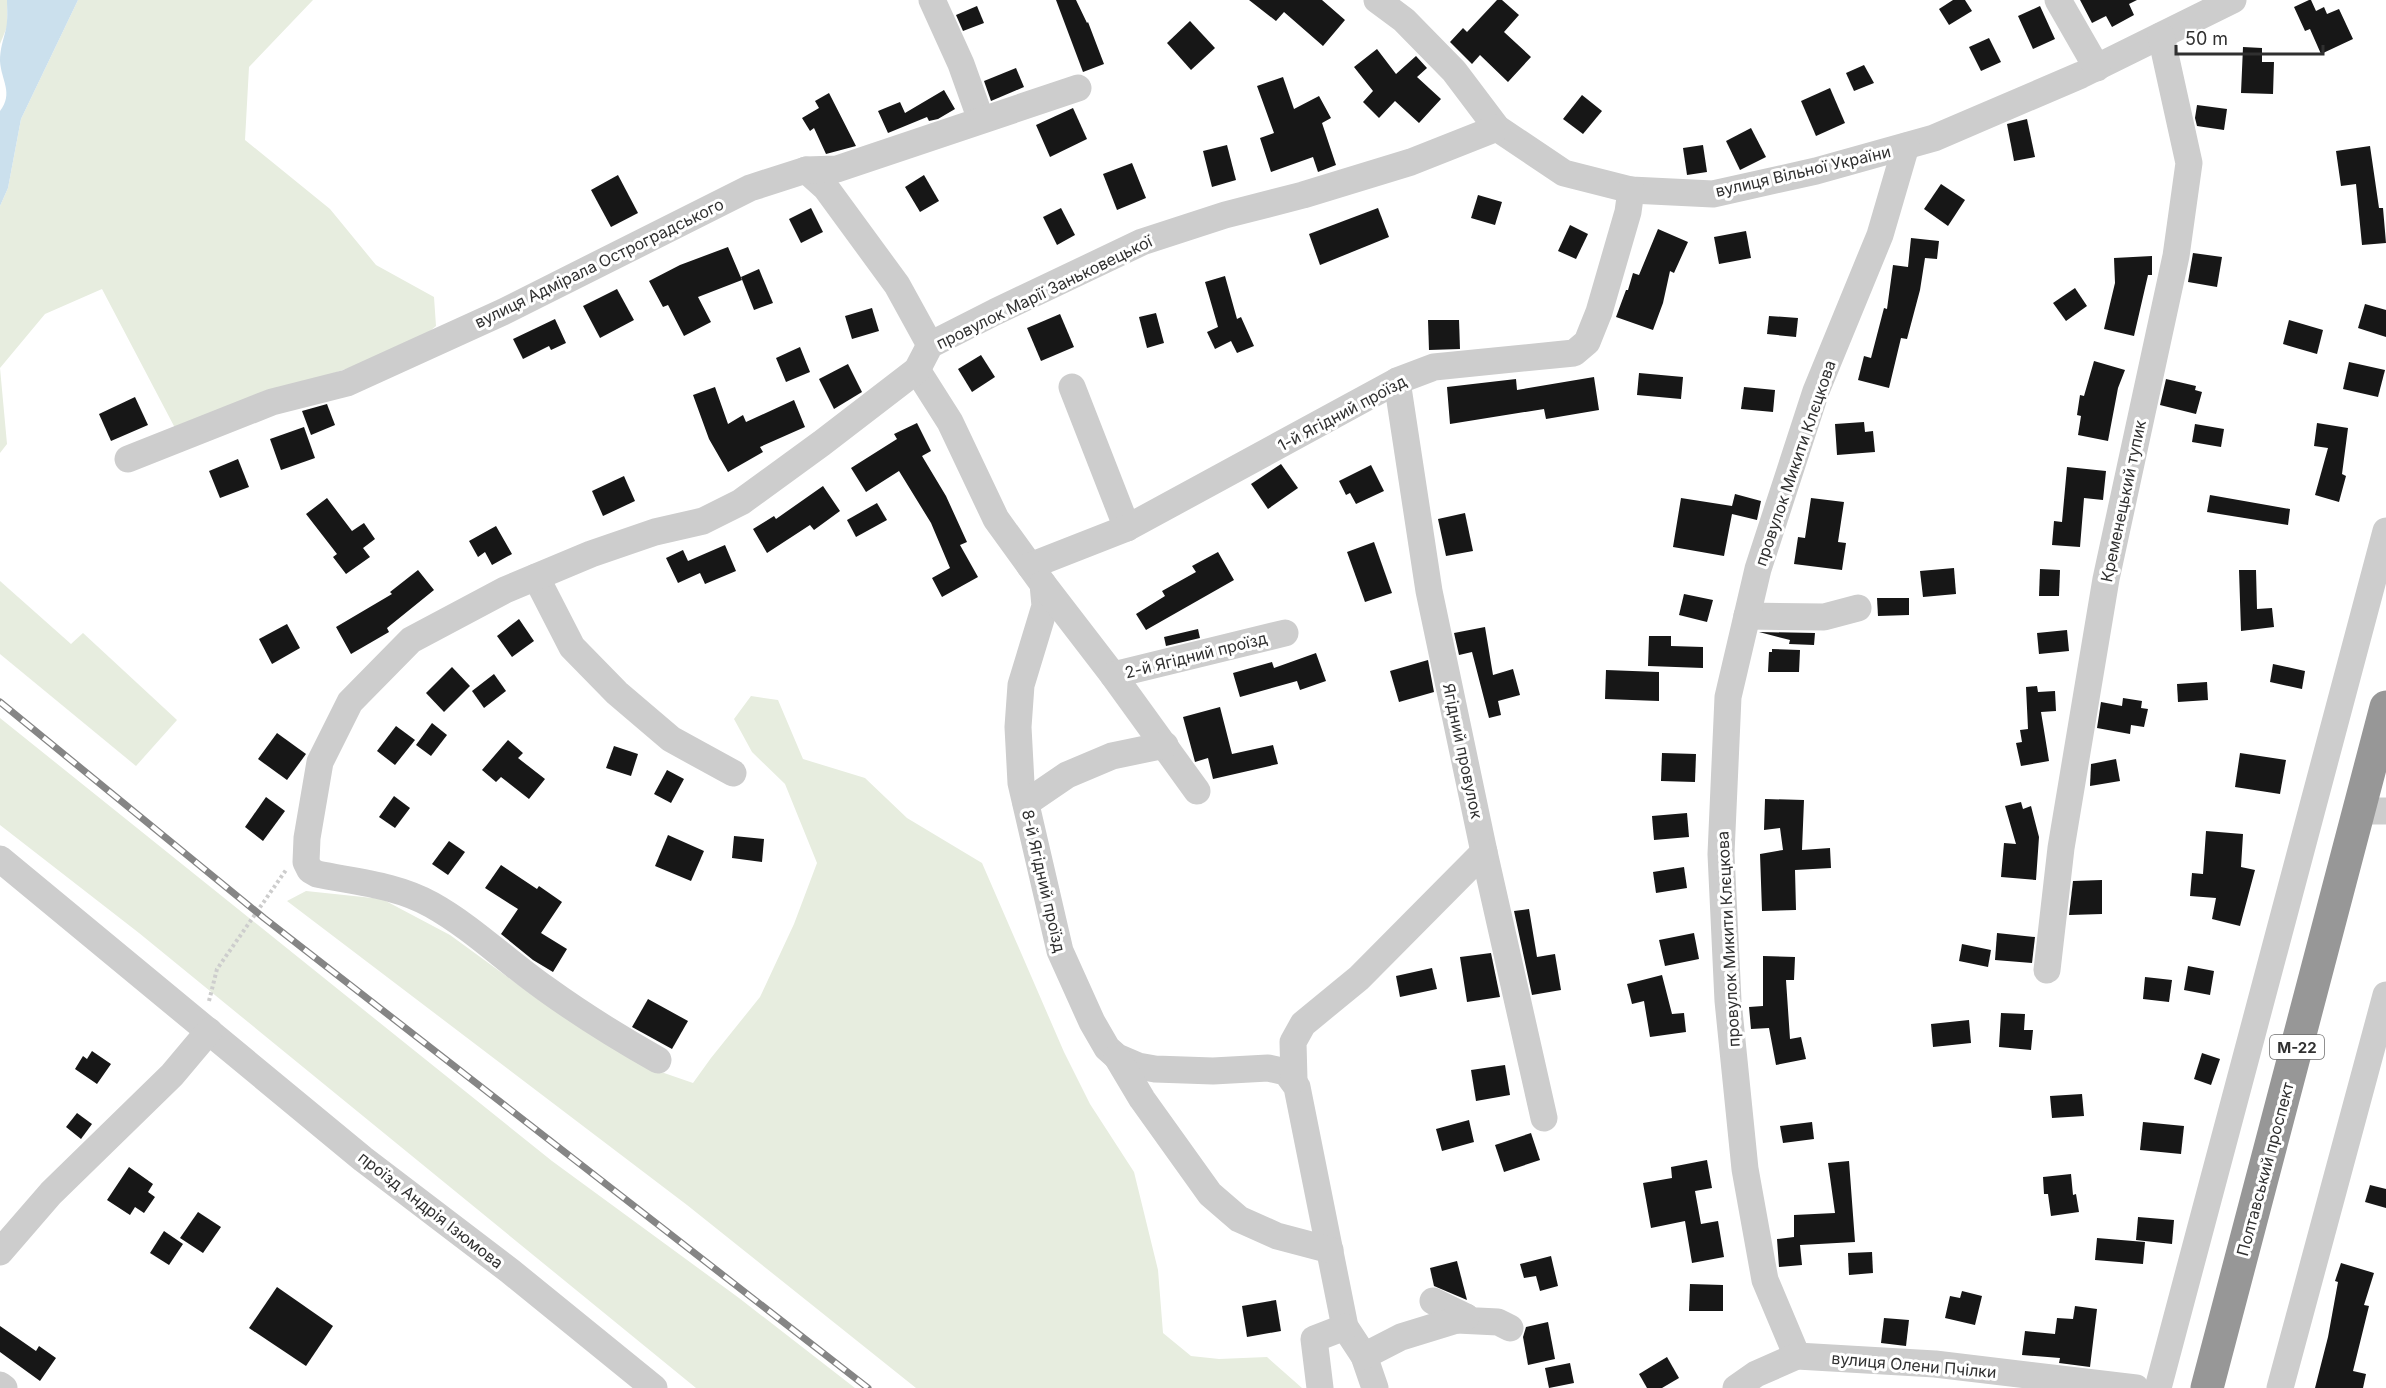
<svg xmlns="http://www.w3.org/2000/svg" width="2386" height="1388" viewBox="0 0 2386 1388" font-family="Inter,sans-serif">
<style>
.green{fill:#e7eddf}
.water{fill:#cbe0ed}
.building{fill:#171717}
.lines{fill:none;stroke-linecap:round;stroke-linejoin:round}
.path{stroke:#cdcdcd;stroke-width:4;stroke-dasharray:3 3;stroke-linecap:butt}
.minor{stroke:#cdcdcd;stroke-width:27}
.highway{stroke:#979797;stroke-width:33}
.rail-casing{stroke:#858585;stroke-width:7}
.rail{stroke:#fff;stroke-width:4.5;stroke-dasharray:14;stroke-linecap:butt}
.labels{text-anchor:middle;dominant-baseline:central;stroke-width:6;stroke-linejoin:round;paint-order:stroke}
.shield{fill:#fff;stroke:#6e6e6e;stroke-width:1.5}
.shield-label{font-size:15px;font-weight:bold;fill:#303030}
.street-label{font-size:16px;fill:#303030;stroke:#fff}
</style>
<rect width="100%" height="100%" fill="#fff"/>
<g class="green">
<path d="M0,0H7V27L0,44Z"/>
<path d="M78,0H313L249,67L245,140L330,209L376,265L434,297L436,326L412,346L175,428L102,289L45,314L0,368L7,444L0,453V206L8,188L21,119Z"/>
<path d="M0,581L71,644L83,633L177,720L136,766L0,654Z"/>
<path d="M751,696L778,700L803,759L865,778L907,818L982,863L1064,1052L1090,1104L1134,1172L1158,1270L1163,1333L1191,1356L1219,1359L1267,1357L1302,1388H916L687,1205L287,901L306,891L382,899L450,935L539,1000L641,1065L693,1083L711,1058L760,997L794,924L817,863L785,784L752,752L734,719Z"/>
<path d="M0,718L552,1161L739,1298L855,1388H696L139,933L0,825Z"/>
</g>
<path class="water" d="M7,0H78L21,119L8,188L0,206V111C14,93 1,80 0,61C0,49 3,41 6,29C8,20 7,9 7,0Z"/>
<g class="building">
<path d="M1056,0H1076L1087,23L1088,22L1104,64L1083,72Z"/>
<path d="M1249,0H1322L1345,20L1323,46L1284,12L1276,21Z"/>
<path d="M1497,0H1502L1519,15L1504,32L1531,57L1508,82L1480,55L1472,64L1450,42L1463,28L1467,32Z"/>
<path d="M1953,0H1965L1972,11L1949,25L1939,9Z"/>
<path d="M2080,0H2137L2129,4L2134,15L2112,27L2106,16L2092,23Z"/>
<path d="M2309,0H2311L2316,11L2324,7L2327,14L2339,9L2353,39L2321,54L2310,29L2305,31L2294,7Z"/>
<path d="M977,6L984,23L963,31L956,15Z"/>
<path d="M2040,6L2055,39L2033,49L2018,16Z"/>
<path d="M1190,21L1215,48L1191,70L1167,43Z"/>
<path d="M1989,38L2001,62L1981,71L1969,47Z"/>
<path d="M2243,47L2262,48V62H2274L2273,94L2241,93Z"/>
<path d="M1377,49L1396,74L1416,56L1427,68L1417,77L1441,99L1419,123L1395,101L1379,118L1363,102L1373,91L1354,67Z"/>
<path d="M1864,65L1874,83L1854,91L1846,73Z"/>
<path d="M1016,68L1024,87L991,101L984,81Z"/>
<path d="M1283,77L1294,109L1319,96L1331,118L1322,123L1336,165L1318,172L1313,157L1271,172L1260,138L1274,133L1257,86Z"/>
<path d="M1830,88L1845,123L1816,136L1801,101Z"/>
<path d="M944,90L955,109L938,119L929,121L927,117L888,133L878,111L900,102L905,113Z"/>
<path d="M829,93L856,146L826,154L814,128L810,131L802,118L819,108L815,101Z"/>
<path d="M1582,95L1602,111L1583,134L1563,119Z"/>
<path d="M2197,105L2227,109L2224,130L2197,126L2195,118Z"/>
<path d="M1073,108L1087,139L1050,157L1036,125Z"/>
<path d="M2027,119L2035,157L2014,161L2007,124Z"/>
<path d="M1751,128L1766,157L1740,170L1726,141Z"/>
<path d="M1227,145L1236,180L1212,187L1203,151Z"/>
<path d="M1703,145L1707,172L1687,175L1683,148Z"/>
<path d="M2370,146L2379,208H2383L2386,243L2362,245L2356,184L2341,186L2336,151Z"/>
<path d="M1132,163L1146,198L1117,210L1103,174Z"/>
<path d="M618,175L638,213L611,227L591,190Z"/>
<path d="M924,175L939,201L920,212L905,187Z"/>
<path d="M1941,184L1965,200L1948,226L1924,209Z"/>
<path d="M1478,195L1502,202L1495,225L1471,218Z"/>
<path d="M811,208L823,232L801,243L789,219Z"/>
<path d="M1061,208L1075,235L1057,245L1043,217Z"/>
<path d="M1378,208L1389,237L1320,265L1309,234Z"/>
<path d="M1570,225L1588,234L1576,259L1558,251Z"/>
<path d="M1658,229L1688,242L1674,273L1670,271L1663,303L1653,330L1616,317L1626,290H1628L1633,273L1639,275Z"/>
<path d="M1746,231L1751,258L1719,264L1714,237Z"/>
<path d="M1911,238L1939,241L1937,259L1925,258L1920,290L1907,339L1901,338L1889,388L1858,380L1864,356L1871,358L1884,308L1887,309L1893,265L1908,267Z"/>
<path d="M728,247L742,280L698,297L711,322L684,336L668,305L663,307L649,281L680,265Z"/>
<path d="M2193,253L2222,257L2217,287L2188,282Z"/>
<path d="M2152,256V275H2148L2134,336L2104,329L2115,283L2114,258Z"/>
<path d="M759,269L773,303L754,310L741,277Z"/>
<path d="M1225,276L1237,319L1241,317L1254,346L1237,353L1231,341L1215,349L1207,332L1218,327L1205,282Z"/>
<path d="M2075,288L2087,306L2066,321L2053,303Z"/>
<path d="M617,289L634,320L600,338L583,306Z"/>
<path d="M2365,304L2386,310V337L2358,328Z"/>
<path d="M872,308L879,331L852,339L845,316Z"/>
<path d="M1156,313L1164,343L1147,348L1139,317Z"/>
<path d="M1060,314L1074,347L1041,361L1027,328Z"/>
<path d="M1769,316L1798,318L1796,337L1767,334Z"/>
<path d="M555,319L566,343L551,350L549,346L523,359L513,339Z"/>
<path d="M1428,320H1459L1460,349L1429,350Z"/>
<path d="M2289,320L2323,330L2317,354L2283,344Z"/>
<path d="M800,347L810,372L786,382L776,358Z"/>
<path d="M981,355L995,377L972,392L958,369Z"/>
<path d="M2094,361L2125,370L2118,388L2108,441L2078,435L2081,416L2077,415L2080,395L2084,396Z"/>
<path d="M2349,362L2385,370L2378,397L2343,389Z"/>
<path d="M848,364L862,392L834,409L819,379Z"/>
<path d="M1639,373L1683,377L1681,399L1637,395Z"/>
<path d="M1594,377L1599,410L1546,419L1544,409L1450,424L1447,387L1516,379L1517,390Z"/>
<path d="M2166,379L2196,386L2195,390L2202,392L2196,414L2160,405Z"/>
<path d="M715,387L728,424L743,415L746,422L794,400L805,427L760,447L763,452L728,472L709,439L693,395Z"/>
<path d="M1744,387L1775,390L1773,412L1741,409Z"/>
<path d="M135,397L148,425L111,441L99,414Z"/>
<path d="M327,404L335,425L311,435L302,411Z"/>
<path d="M1864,422L1865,432L1873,431L1875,452L1837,455L1835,424Z"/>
<path d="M917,423L931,451L922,456L946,496L967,542L960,545L978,577L942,597L932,578L950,568L931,523L899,471L866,492L851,468L897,439L894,434Z"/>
<path d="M2317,423L2348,428L2342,474L2346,476L2339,502L2315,495L2328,448L2314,446Z"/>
<path d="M2195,424L2224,429L2221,447L2192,442Z"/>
<path d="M304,427L315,458L281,470L270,439Z"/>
<path d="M238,459L249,487L220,498L209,471Z"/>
<path d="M1281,464L1298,488L1268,509L1251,484Z"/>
<path d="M1371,465L1384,491L1356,504L1350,493L1346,495L1339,481Z"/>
<path d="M2067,467L2106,471L2103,500L2084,498L2080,547L2052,545L2054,521L2062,522Z"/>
<path d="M624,476L635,501L603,516L592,491Z"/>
<path d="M823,486L840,511L814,530L810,525L767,553L753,529L774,516L776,519Z"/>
<path d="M1735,494L1761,501L1757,520L1732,514L1724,556L1673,547L1681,498L1732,506Z"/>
<path d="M2210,495L2290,509L2288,525L2207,512Z"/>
<path d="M327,498L352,531L364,523L375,539L363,548L370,557L346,574L333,557L337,554L306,514Z"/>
<path d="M1811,498L1844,502L1838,542L1846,543L1842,570L1794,564L1798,537L1805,538Z"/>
<path d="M877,503L887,520L856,537L847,520Z"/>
<path d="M1465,513L1473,551L1446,556L1438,519Z"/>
<path d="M496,526L512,554L492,565L485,552L478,557L469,541Z"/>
<path d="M1374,542L1392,593L1365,602L1347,552Z"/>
<path d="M725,545L736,571L705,584L700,573L678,583L666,558L683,550L688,561Z"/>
<path d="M1218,552L1234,580L1146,630L1136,614L1165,596L1162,591L1196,572L1192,566Z"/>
<path d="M1954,568L1956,594L1923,597L1920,571Z"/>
<path d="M2040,569L2060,570L2059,596H2039Z"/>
<path d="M418,570L434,590L387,628L389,632L351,654L336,627L392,594L390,592Z"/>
<path d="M2239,570H2256L2257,609L2272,608L2274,627L2241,631Z"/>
<path d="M1684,594L1713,600L1707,622L1679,615Z"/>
<path d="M1877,598H1909V615L1878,616Z"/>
<path d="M519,619L534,641L512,657L497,636Z"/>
<path d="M287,624L300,648L272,664L259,639Z"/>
<path d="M1485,627L1493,675L1513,669L1520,695L1498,701L1501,715L1489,718L1472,652L1459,655L1454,633Z"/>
<path d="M1198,629L1200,638L1166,646L1164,637Z"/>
<path d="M2067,630L2069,651L2039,654L2037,633Z"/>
<path d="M1759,632L1815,633L1814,645L1789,644L1790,640Z"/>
<path d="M1649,636H1671V646L1703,647V668L1648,666Z"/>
<path d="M1772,649L1800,650L1799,672H1768L1769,652H1772Z"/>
<path d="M1316,653L1326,681L1300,690L1297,681L1240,697L1233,673L1272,662L1274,668Z"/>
<path d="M1428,660L1434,692L1399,702L1390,671Z"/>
<path d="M2273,664L2305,671L2302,689L2270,682Z"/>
<path d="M452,667L470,686L444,712L426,693Z"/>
<path d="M1606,670L1659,672V701L1605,699Z"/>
<path d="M494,674L506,691L484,708L472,691Z"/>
<path d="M2207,682L2208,700L2178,702L2177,684Z"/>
<path d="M2037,686L2038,692L2055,691L2056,711L2041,712L2049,761L2021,766L2016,743L2022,742L2020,730L2028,729L2026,687Z"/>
<path d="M2123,698L2142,701L2141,708L2148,709L2144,727L2131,725L2130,734L2097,728L2101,702L2122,706Z"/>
<path d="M1220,707L1232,754L1273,745L1278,764L1213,779L1208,758L1195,762L1183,717Z"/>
<path d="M432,723L447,735L431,756L416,745Z"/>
<path d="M396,726L415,740L395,765L377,751Z"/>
<path d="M277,733L306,754L287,780L258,759Z"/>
<path d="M508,740L523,753L518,758L545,779L529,799L501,777L496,782L482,770Z"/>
<path d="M614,746L638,754L631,776L606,768Z"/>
<path d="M1662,753L1696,754L1695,782L1661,781Z"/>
<path d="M2240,753L2286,760L2280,794L2235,787Z"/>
<path d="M2116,759L2120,781L2090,786L2091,764Z"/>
<path d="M667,770L684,779L671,803L654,794Z"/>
<path d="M394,796L410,808L395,828L379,817Z"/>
<path d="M266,797L285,811L263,841L245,827Z"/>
<path d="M1765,799L1804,800L1802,850L1830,848L1831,868L1795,870L1796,910L1762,911L1760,854L1783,850L1780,828L1764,830Z"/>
<path d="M2021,802L2023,809L2031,806L2039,837L2036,880L2001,877L2004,843L2016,844L2005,806Z"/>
<path d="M1687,813L1689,837L1654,840L1652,816Z"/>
<path d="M2206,831L2243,834L2241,867L2255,870L2240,926L2212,919L2216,898L2190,896L2192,873L2203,874Z"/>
<path d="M668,835L704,851L691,881L655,866Z"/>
<path d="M734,836L764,839L762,862L732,858Z"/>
<path d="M449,841L465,852L448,875L432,864Z"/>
<path d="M501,865L537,889L539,886L562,902L541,933L567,949L553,972L533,960L501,934L518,909L485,888Z"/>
<path d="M1684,867L1687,888L1656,893L1653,872Z"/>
<path d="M2102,880V914L2069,915L2073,881Z"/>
<path d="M1529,909L1537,957L1555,954L1561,990L1532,995L1514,911Z"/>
<path d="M1694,933L1699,959L1665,966L1659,940Z"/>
<path d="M1997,933L2035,937L2032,963L1995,960Z"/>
<path d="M1962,944L1991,950L1988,967L1959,961Z"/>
<path d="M1491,953L1500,997L1467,1002L1460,957Z"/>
<path d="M1763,956L1795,957L1794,980H1786L1790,1039L1801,1037L1806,1059L1776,1065L1769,1028L1751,1029L1749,1007L1763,1006Z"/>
<path d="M2188,966L2214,971L2210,995L2184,990Z"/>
<path d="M1432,968L1437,989L1400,997L1396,976Z"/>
<path d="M1662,975L1672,1014L1684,1013L1686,1032L1650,1037L1644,1001L1632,1004L1627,984Z"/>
<path d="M2145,977L2172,980L2169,1002L2143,999Z"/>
<path d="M648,999L688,1021L672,1049L632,1027Z"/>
<path d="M2001,1013L2025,1014L2024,1030H2033L2031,1050L1999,1047Z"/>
<path d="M1969,1020L1971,1043L1933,1047L1931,1024Z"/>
<path d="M92,1051L111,1064L97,1084L75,1069L83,1056L87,1059Z"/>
<path d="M2202,1053L2220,1059L2211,1085L2194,1079Z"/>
<path d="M1505,1065L1510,1095L1476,1101L1471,1070Z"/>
<path d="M2082,1094L2084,1116L2052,1118L2050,1096Z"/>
<path d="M77,1113L92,1124L81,1139L66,1127Z"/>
<path d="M1469,1120L1474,1142L1442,1151L1436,1129Z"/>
<path d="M1812,1122L1814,1139L1783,1143L1780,1126Z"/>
<path d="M2143,1122L2184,1126L2181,1154L2140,1150Z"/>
<path d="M1531,1133L1540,1160L1504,1172L1495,1145Z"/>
<path d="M1707,1160L1712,1188L1695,1191L1701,1224L1718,1221L1724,1257L1692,1263L1685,1221L1651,1228L1643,1183L1672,1178L1671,1167Z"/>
<path d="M1849,1161L1855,1242L1800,1245L1802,1265L1779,1267L1777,1239L1794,1237V1215L1835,1213L1828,1163Z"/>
<path d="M129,1167L153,1184L148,1192L155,1197L144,1213L135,1207L130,1215L107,1200Z"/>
<path d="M2071,1174L2073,1195L2076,1194L2079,1212L2051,1216L2048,1194H2044L2043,1177Z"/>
<path d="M2370,1185L2386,1189V1208L2365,1202Z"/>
<path d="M198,1212L221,1227L203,1253L180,1238Z"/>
<path d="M2138,1217L2174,1220L2172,1244L2136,1240Z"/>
<path d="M164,1231L183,1244L169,1265L150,1253Z"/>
<path d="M2097,1238L2145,1242L2143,1264L2095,1260Z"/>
<path d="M1872,1252L1873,1273L1849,1275L1848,1253Z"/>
<path d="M1551,1256L1558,1286L1540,1291L1536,1276L1524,1278L1520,1264Z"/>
<path d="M1457,1261L1467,1300L1434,1286L1430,1268Z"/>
<path d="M2341,1263L2374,1273L2364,1305L2369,1306L2353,1371L2366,1374L2363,1388H2315L2328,1337L2338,1282L2335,1281Z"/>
<path d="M1690,1284L1723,1285V1311H1689Z"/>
<path d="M277,1287L333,1326L306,1366L249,1328Z"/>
<path d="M1962,1291L1982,1296L1975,1325L1945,1318L1950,1296L1960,1298Z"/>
<path d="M1276,1300L1281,1331L1247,1337L1242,1306Z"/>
<path d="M2075,1306L2097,1309L2090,1367L2059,1363L2060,1358L2022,1355L2025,1331L2055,1334L2057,1318L2073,1319Z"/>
<path d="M1884,1318L1909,1320L1906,1346L1881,1343Z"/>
<path d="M1548,1322L1555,1359L1528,1365L1523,1337L1526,1327Z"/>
<path d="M0,1326L36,1351L39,1346L56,1358L40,1381L0,1352Z"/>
<path d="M1667,1357L1679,1378L1662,1388H1647L1639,1374Z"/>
<path d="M1570,1363L1574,1383L1549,1388L1545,1368Z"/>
</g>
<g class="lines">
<path class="path" d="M209,1001L217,969L286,870"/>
<g class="minor">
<path d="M932,0L961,64L981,120"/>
<path d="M1377,0L1404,20L1454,71L1497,128L1564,173L1631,190L1713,194L1816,171L1934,138L2081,75L2233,0"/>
<path d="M2058,0L2097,68"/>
<path d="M806,170L826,188L897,285L930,345"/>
<path d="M917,370L950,422L996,519L1043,584L1045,606L1021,685L1018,727L1021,783L1060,951L1092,1022L1107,1048L1117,1057L1138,1066L1155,1069L1213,1071L1268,1068L1286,1072L1297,1087L1345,1327L1364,1356L1375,1388"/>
<path d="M1397,381L1429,591L1484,852L1544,1118"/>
<path d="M1072,387L1127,528"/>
<path d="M128,459L272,402L347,383L503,312L750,188L806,170L837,169L1078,88"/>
<path d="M1030,566L1127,528L1397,381L1434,367L1574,353L1587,342L1599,312L1628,212L1631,190"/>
<path d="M536,577L572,647L617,693L671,739L733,773"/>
<path d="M1043,584L1113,675L1285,633"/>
<path d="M1747,616L1824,617L1858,608"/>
<path d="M1113,675L1197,791"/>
<path d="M1026,803L1067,775L1112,756L1165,745"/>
<path d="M2358,811H2386"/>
<path d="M0,859L363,1159L510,1271L654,1388"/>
<path d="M2047,970L2061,848L2106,579L2176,256L2189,163L2161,36"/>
<path d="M1117,1057L1142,1099L1210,1194L1239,1219L1277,1236L1330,1250"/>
<path d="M658,1060C619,1038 582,1015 546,989C507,962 473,928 432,905C397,885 356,882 317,874L310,870L306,862L307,838L320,762L350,702L411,640L505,590L591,554L655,532L703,521L741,502L822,443L917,370L930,345L995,312L1142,242L1225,215L1303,195L1411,162L1497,128"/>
<path d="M1294,1080L1293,1042L1303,1024L1359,978L1484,852"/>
<path d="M0,1252L51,1193L172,1075L209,1031"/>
<path d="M1433,1301L1466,1317L1457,1320L1498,1322L1510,1328"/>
<path d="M1364,1356L1401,1337L1466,1317"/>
<path d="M1797,1356L1765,1280L1745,1169L1728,1001L1721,854L1728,697L1758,569L1816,391L1880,235L1906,146"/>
<path d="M0,1385L4,1388"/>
<path d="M1320,1388L1314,1339L1345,1327"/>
<path d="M1736,1388L1756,1374L1797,1356L1935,1364L2136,1388"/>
<path d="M2158,1388L2386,531"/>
<path d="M2280,1388L2386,995"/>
</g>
<path class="highway" d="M2207,1388L2386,707"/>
<g class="rail-casing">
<path id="rail" d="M0,702L264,918L868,1388"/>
</g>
<use href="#rail" class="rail"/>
</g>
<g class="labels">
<rect class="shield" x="2270" y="1035" width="54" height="24" rx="4.5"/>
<g class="shield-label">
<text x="2297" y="1047">М-22</text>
</g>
<g class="street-label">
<text transform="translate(1803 171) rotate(-13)">вулиця Вільної України</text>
<text transform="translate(599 263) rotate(-26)">вулиця Адмірала Остроградського</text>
<text transform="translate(1044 292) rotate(-26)">провулок Марії Заньковецької</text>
<text transform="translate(1342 413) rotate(-28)">1-й Ягідний проїзд</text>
<text transform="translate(1795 463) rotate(-71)">провулок Микити Клєцкова</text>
<text transform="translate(2123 501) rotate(-78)">Кременецький тупик</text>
<text transform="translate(1196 655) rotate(-14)">2-й Ягідний проїзд</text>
<text transform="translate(1463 751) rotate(78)">Ягідний провулок</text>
<text transform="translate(1044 881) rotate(77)">8-й Ягідний проїзд</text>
<text transform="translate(1728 939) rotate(-93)">провулок Микити Клєцкова</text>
<text transform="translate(2265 1169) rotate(-75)">Полтавський проспект</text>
<text transform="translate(431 1210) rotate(38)">проїзд Андрія Ізюмова</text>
<text transform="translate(1914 1365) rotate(5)">вулиця Олени Пчілки</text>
</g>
</g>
<path d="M2176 45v9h147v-9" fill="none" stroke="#303030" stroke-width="3"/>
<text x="2185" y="45" font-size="18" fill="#303030" stroke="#ffffff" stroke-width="4.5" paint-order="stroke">50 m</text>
</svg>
